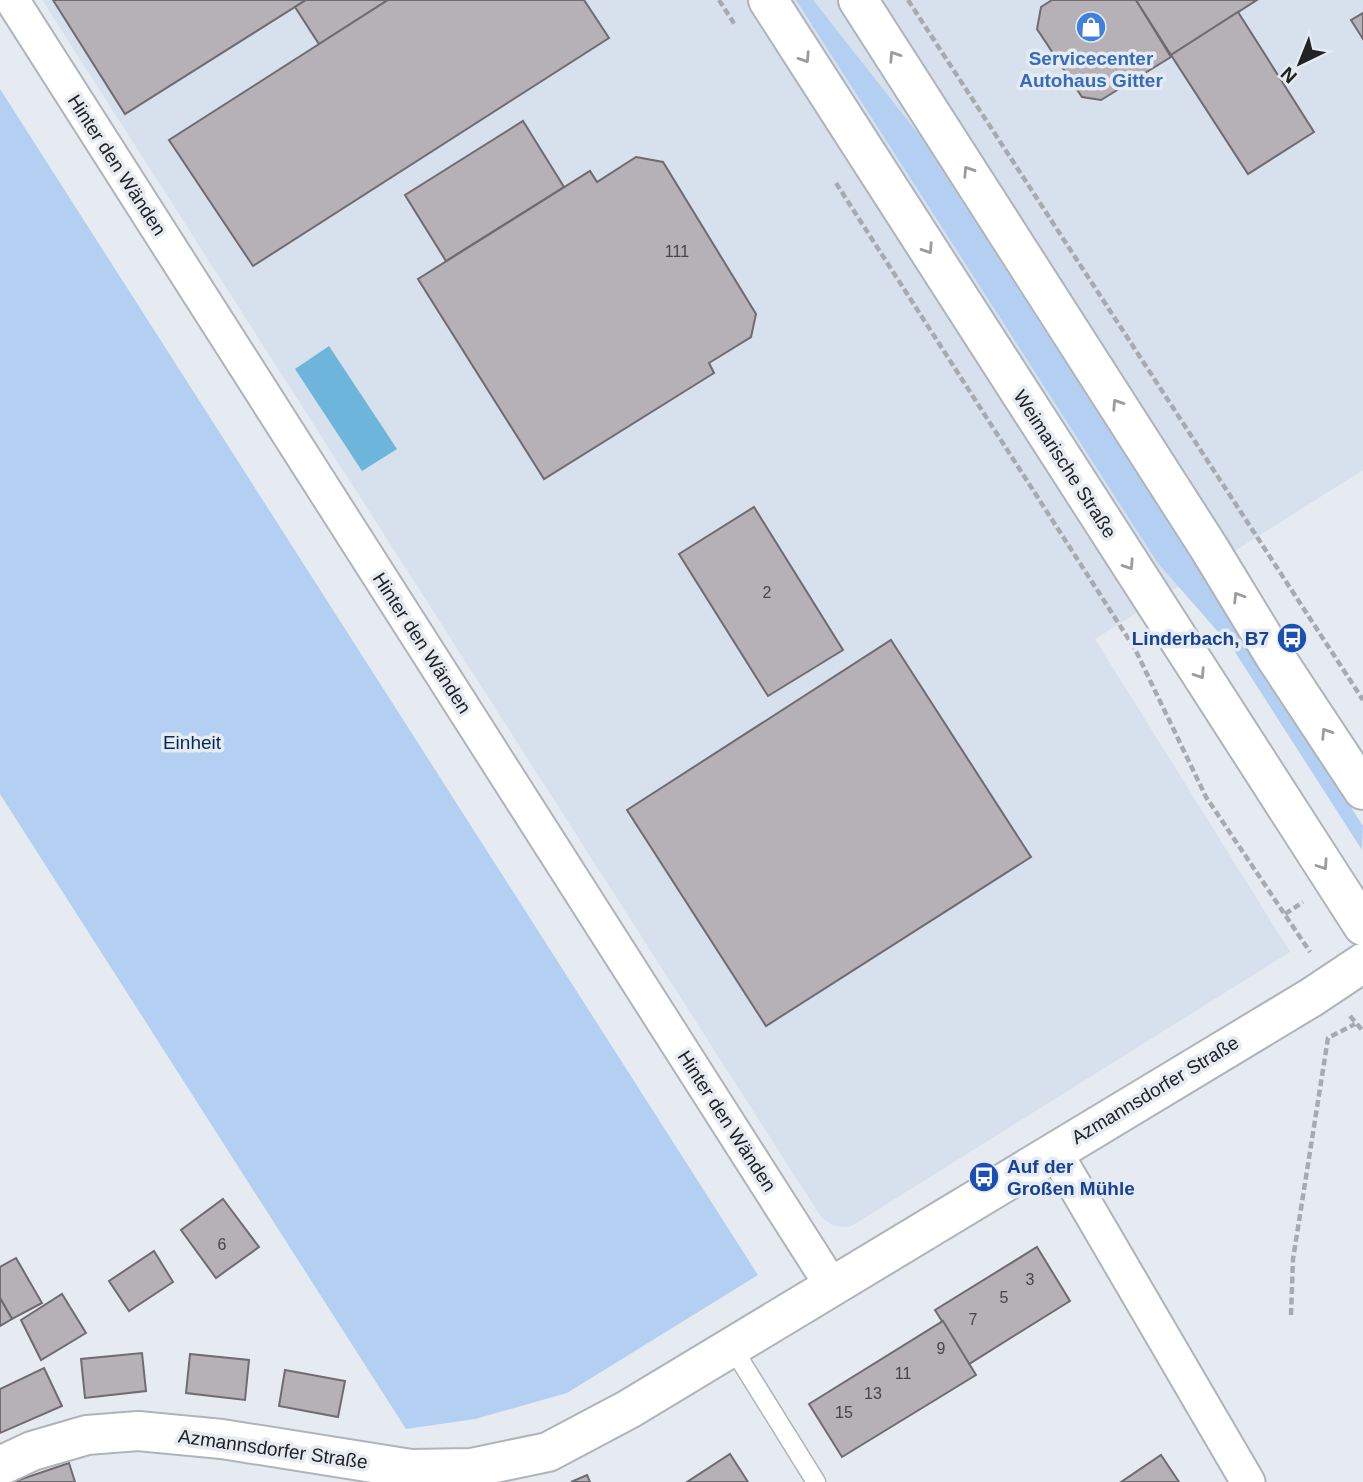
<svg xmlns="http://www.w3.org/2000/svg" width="1363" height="1482" viewBox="0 0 1363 1482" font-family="Arial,sans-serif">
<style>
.built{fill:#d7e0ed}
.green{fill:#b3cff2}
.water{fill:#6eb5db}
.building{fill:#b5b1b6;stroke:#6f6b70;stroke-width:2}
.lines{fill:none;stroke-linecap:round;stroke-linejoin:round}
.service-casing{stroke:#afb4ba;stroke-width:21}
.minor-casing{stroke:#afb4ba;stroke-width:37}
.tertiary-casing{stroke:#afb4ba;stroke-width:42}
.primary-casing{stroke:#afb4ba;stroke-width:42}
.path{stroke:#a7abb0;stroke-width:4.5;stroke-dasharray:7 3.5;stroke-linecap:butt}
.service{stroke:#fff;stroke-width:18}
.minor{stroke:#fff;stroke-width:33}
.tertiary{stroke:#fff;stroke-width:38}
.primary{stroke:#fff;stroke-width:38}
.oneway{stroke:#9b9c9c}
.labels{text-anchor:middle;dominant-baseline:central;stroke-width:7;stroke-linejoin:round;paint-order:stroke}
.number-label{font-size:16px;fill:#454648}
.shop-label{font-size:19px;font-weight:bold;fill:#366cbe;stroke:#e6ebf1}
.street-label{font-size:19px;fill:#202224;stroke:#e6ebf1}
.transit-label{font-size:19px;font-weight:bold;fill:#164399;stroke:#e6ebf1;text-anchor:end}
.park-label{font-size:19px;fill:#002a59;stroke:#e6ebf1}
</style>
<rect width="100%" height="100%" fill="#e6ebf1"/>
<path class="built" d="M42,0H1363V470L1095,639L1290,952L850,1227L834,1226L821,1217Z"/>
<g class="green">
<path d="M796,0H813L920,136L1363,826L1362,850L1233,649L1157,562Z"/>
<path d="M0,89L758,1275L567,1393L475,1419L406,1429L0,794Z"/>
</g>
<path class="water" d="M329,346L397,449L362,471L295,369Z"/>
<g class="building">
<path d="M53,0H306L125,114Z"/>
<path d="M306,0H388L319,44L295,7Z"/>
<path d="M388,0H584L609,38L253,266L169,140Z"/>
<path d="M1052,0H1136L1171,57L1101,100L1082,97L1037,29L1041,7Z"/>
<path d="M1136,0H1257L1171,55Z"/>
<path d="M1238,12L1314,132L1248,174L1171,55Z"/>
<path d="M1363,13V39L1351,20Z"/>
<path d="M523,121L564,187L446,261L405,195Z"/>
<path d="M636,157L663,162L756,314L751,337L709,363L714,373L544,479L418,279L590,171L597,182Z"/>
<path d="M754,507L843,650L768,696L679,554Z"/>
<path d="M891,640L1031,857L766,1026L627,810Z"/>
<path d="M223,1199L259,1247L216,1278L181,1230Z"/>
<path d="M1037,1247L1070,1301L969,1364L935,1310Z"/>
<path d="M154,1251L173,1282L129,1311L109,1281Z"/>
<path d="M16,1258L42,1303L12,1319L0,1298V1267Z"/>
<path d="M62,1294L86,1333L41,1360L21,1320Z"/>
<path d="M0,1298L12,1319L0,1326Z"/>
<path d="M943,1321L976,1375L842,1457L809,1404Z"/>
<path d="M142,1353L146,1391L85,1398L81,1359Z"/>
<path d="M190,1354L249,1360L245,1400L186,1393Z"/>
<path d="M44,1368L62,1406L0,1433V1389Z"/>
<path d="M285,1370L345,1381L338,1417L279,1406Z"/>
<path d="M730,1454L748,1482H687Z"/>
<path d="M1161,1455L1179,1482H1121Z"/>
<path d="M69,1463L75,1482H13Z"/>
<path d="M587,1475L590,1482H571Z"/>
</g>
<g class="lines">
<g class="service-casing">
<path id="service" d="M732,1347L816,1482"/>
</g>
<g class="minor-casing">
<g id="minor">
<path d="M12,0L832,1286"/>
<path d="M1054,1150L1248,1482"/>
</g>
</g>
<g class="tertiary-casing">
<path id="tertiary" d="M0,1466L32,1451L87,1435L138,1431L222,1439L411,1469L471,1468L548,1452L629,1409L1312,997L1363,963"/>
</g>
<g class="primary-casing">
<g id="primary">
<path d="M768,0L1363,926"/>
<path d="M858,0L1209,548L1274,655L1363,790"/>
</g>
</g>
<g class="path">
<path d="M719,0L735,25"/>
<path d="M908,0L1363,700"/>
<path d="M836,183L1135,649L1206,797L1310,952"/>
<path d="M1285,914L1303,902"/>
<path d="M1350,1016L1363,1031"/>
<path d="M1291,1315L1293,1259L1328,1038L1355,1024"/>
</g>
<use href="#service" class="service"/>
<use href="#minor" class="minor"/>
<use href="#tertiary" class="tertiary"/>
<use href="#primary" class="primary"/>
</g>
<defs><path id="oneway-chevron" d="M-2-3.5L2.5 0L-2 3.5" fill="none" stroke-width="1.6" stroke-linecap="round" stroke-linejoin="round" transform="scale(1.75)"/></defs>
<g class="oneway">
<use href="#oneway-chevron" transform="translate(894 56) rotate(-123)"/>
<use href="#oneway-chevron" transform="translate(805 58) rotate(57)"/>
<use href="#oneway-chevron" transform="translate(968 171) rotate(-123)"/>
<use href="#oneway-chevron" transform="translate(928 249) rotate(57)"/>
<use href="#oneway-chevron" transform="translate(1117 404) rotate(-123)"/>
<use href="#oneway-chevron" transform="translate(1129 565) rotate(57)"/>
<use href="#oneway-chevron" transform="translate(1238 597) rotate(-122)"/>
<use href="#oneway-chevron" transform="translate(1200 674) rotate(57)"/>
<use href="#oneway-chevron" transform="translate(1326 733) rotate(-123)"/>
<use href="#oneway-chevron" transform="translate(1323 865) rotate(56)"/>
</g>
<defs>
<g id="shop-disc" transform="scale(1.575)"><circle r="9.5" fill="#3f7fe0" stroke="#e6ebf1"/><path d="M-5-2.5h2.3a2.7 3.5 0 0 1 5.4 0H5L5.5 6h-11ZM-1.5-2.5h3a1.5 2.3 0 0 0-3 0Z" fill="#fff"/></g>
<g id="bus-disc" transform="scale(1.575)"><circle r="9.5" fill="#1a4fb4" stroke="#e6ebf1"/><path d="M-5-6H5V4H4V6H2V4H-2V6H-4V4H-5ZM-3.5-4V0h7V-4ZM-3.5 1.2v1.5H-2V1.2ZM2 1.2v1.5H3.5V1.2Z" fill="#fff"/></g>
</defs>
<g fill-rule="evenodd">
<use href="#shop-disc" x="1091" y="27"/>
<use href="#bus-disc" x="1292" y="638"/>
<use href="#bus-disc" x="984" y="1177"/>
</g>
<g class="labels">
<g class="number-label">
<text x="677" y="251">111</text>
<text x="767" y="592">2</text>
<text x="222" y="1244">6</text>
<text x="1030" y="1279">3</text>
<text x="1004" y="1297">5</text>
<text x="973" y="1319">7</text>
<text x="941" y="1348">9</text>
<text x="903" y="1373">11</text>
<text x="873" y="1393">13</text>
<text x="844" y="1412">15</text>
</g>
<g class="shop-label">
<text x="1091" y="58">Servicecenter<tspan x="1091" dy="22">Autohaus Gitter</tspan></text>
</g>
<g class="street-label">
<text transform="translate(117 165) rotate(57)">Hinter den Wänden</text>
<text transform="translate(1065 464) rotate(57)">Weimarische Straße</text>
<text transform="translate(422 643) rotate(57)">Hinter den Wänden</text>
<text transform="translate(1155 1090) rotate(-31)">Azmannsdorfer Straße</text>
<text transform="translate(727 1121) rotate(57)">Hinter den Wänden</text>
<text transform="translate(273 1449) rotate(8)">Azmannsdorfer Straße</text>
</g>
<g class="transit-label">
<text x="1269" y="638">Linderbach, B7</text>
<text x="1007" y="1166" text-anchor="start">Auf der<tspan x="1007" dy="22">Großen Mühle</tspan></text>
</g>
<g class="park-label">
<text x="192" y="742">Einheit</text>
</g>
</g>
<g transform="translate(1300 63) rotate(223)" stroke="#e6ebf1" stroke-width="5" paint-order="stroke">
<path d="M0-5L12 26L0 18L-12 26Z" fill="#202224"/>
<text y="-10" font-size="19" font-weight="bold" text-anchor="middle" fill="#202224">N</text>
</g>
</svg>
